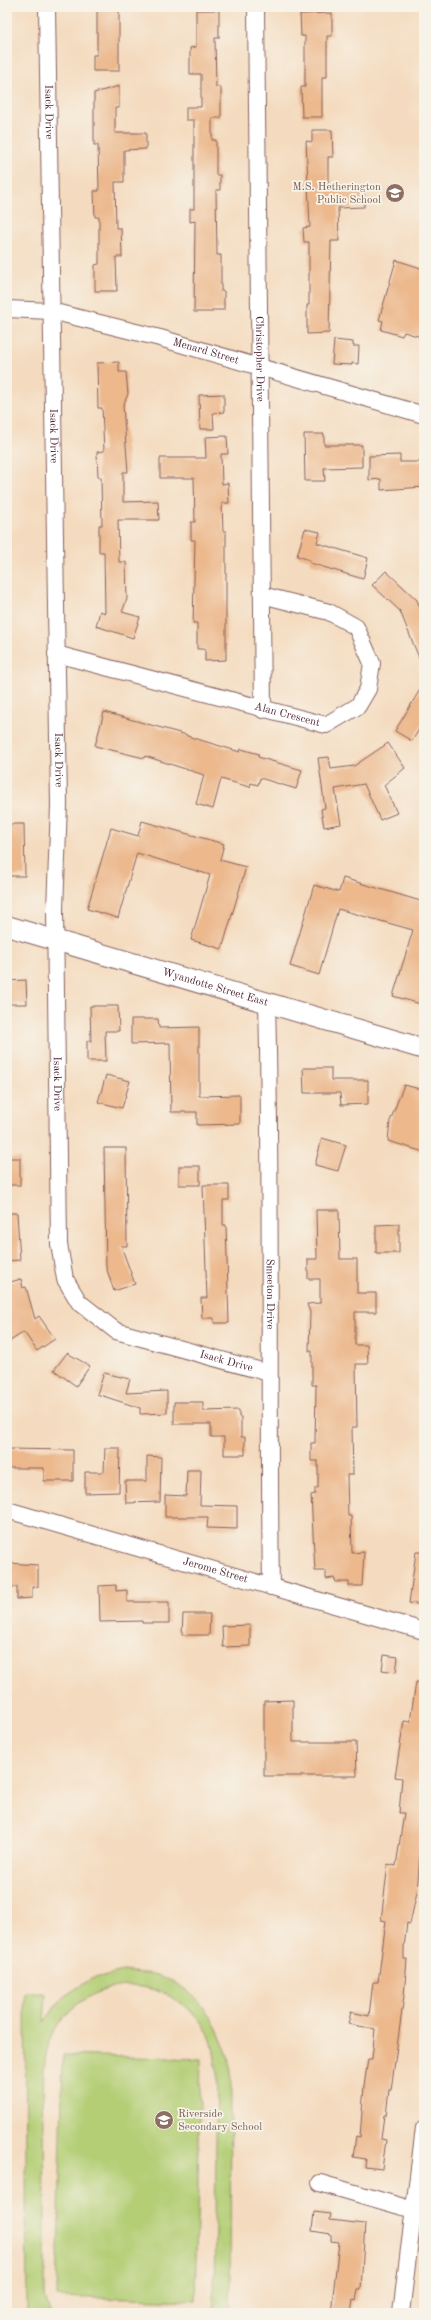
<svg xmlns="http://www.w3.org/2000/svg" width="431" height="2320" viewBox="0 0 431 2320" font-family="'Old Standard TT',serif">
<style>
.green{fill:#b3ce74;stroke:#7e7650}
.building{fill:#ecb88c}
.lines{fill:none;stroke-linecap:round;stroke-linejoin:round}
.minor-casing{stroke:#86615f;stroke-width:18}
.tertiary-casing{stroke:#86615f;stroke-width:22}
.minor{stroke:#fff;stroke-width:16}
.tertiary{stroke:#fff;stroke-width:20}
.labels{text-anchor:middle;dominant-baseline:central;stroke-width:3.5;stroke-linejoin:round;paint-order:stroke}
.street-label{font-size:11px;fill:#4a1f2b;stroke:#f7f3e8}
.education-label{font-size:11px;fill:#785e54;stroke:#f7f3e8;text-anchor:end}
</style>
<rect width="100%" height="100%" fill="#f7f3e8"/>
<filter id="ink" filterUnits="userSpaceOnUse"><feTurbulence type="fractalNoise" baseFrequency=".025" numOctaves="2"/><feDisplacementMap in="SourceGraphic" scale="8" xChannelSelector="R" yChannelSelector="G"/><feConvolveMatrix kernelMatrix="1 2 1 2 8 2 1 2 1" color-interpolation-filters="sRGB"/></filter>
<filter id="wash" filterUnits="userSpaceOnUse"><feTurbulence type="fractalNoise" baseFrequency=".012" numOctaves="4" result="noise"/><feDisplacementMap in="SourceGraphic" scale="16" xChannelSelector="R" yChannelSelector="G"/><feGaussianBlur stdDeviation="0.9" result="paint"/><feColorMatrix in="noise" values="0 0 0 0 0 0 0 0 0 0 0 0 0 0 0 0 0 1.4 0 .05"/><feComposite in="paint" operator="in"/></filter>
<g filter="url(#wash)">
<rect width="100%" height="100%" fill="#f4dbbf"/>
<g class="green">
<path d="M123,1971C134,1973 147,1972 157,1975C201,1990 218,2023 231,2066L230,2304L227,2313H211L214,2306L217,2070C215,2061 214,2049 211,2040C201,2016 181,1999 157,1991C112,1974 58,2003 47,2051C41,2073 44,2109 44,2132C45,2187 45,2241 45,2296L50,2313H27L25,1993H46L44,2022L63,1997L91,1979Z"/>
<path d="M63,2055L201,2059L195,2301L57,2297Z"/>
</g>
<g id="blocks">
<g class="building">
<path d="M97,7H119V71H93V55H97Z"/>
<path d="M196,10H219V38H215L216,87H221V118H212V140H216V175H220V190H216L217,255H221V291H224V310H212L213,312H194L195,221L190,222V209H194V120H186V107H201V74H190V48L196,47Z"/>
<path d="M332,13V36H327V77H322V117H302L301,87H305V36H301L300,14Z"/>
<path d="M119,86V108H115V133H146V149L124,150V182H115L116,228H121L122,257H116L117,291H95V265L99,264V217H95L94,191H99L98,145H94V93Z"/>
<path d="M312,130H332L333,157H328V190H364V207L338,208L339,241H331L329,333L307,334V305H309V242H304L303,228L310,227L306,141L312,142Z"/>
<path d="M396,260L424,269V338L404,332L402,336L381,330L383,321L379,320Z"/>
<path d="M334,340L353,342V346H359L358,364L352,363V365L332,364Z"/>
<path d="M119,362V372H126L128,394L123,406L128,472H123V502L158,501L159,520H118L119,562H126L127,599L122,612L140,617L133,638L96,626L100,611L105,613L104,552H99V525H102L101,477H98L97,452L104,451L102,408H98L97,363Z"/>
<path d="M224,394V412L213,413L214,429H200L199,395Z"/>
<path d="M304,434H324V445H362V467L324,468L325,481H305Z"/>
<path d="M227,436L228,454H221L222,484L228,483L229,503H222L223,531H226V660L205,661V649H197V623H193L195,540H191V522H195L194,478H160V458H206L205,437Z"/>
<path d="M400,455V462H424V487L381,490V479L369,480V456Z"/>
<path d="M305,529L320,532L317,543L368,558L363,579L310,563V560L297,556Z"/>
<path d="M386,571L417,600L424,618V670L400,611L372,585Z"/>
<path d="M424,683V721L412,741L395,731Z"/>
<path d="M104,712L187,735V736L240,752L241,749L259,754L258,757L302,770L296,789L260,778L258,785L251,783L250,787L221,779L213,809L196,804L204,775L145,756L144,758L95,746Z"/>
<path d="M388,743L405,768L384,785L397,813L380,820L364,784L335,789L341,824L324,827L321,809L325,808L318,758L329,757L331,769L354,766Z"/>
<path d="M142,821L224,844L220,860L246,867L222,949L191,940L210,875L137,853L118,918L87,909L111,828L138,836Z"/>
<path d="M7,824H24L25,876H8Z"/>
<path d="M343,878L424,902V1005L393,996L413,930L338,909L319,975L290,966L314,885L339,892Z"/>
<path d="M26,980L27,1004H7V981Z"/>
<path d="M90,1006H118L119,1031H105L106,1061H87V1041H91Z"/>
<path d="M131,1019H158L159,1028L199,1027V1096L240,1095V1124L197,1125V1112H171L170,1043L131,1044Z"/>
<path d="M303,1068H331V1080H368V1104L341,1105L340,1093H304Z"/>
<path d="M106,1075L130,1081L122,1108L98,1102Z"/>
<path d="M404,1085L424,1090V1152L388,1141L390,1121Z"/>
<path d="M322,1138L346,1145L338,1171L315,1165Z"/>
<path d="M104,1148H126L127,1246H121L135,1284L114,1291L106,1267Z"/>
<rect x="7" y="1158" width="13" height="27"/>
<rect x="179" y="1166" width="21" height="19"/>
<path d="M203,1185H229V1200H223V1225H226L229,1323H214V1318H202L201,1298H207Z"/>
<path d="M316,1210H339L340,1259H357V1293H376V1312H355V1345H367L368,1364H356L357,1427H352L353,1475H347L348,1516H351L352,1553L364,1552L362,1586H349V1582H336L334,1578L326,1579V1571H315L311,1495L315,1494V1488H318V1461H311V1443H315L316,1385H312V1351H309L310,1312L307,1304L320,1303V1279H308V1259H317Z"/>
<path d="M7,1213H17L20,1260L7,1261Z"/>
<path d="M399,1224V1253H376V1225Z"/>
<path d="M21,1279L23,1288L26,1287L35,1319L39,1316L55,1339L37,1351L24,1332L7,1343V1322L10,1321L7,1310V1283Z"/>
<path d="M67,1353L90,1366L76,1386L54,1370Z"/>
<path d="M104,1373L130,1379L126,1393L167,1391V1413L140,1414V1408L97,1394Z"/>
<path d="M174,1402H203V1411L239,1410V1417H241V1437H245V1455H224V1437H211V1424H174Z"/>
<path d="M105,1448H120L119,1492L85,1493V1472H104Z"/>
<path d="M7,1449L73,1450V1481H44V1468H7Z"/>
<path d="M147,1456L161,1457L160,1502L126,1503L125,1481H147Z"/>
<path d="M187,1470H201L200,1505L237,1506V1529L207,1528L208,1517H165V1495L186,1496Z"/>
<path d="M416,1552H424V1605L409,1603Z"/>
<path d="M8,1563L38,1565V1587H32V1598L17,1599V1587H9Z"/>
<path d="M116,1585V1591L127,1590V1602H169V1623H142V1621L100,1622L99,1586Z"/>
<path d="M183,1614H210L209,1635H182Z"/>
<path d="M250,1625V1646L223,1647L222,1626Z"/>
<path d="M384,1655L398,1657L396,1672L382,1670Z"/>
<path d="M416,1682L424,1683V1843L421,1842L417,1892L410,1924L407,1923L404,1947V1959H407L404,1996L391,2090H389L386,2115H384L381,2139L386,2140L382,2169L365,2167L366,2159L353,2157L356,2136L360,2137L364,2086L368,2059H372L375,2029L348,2024L351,2012L369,2016L373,1982H378L386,1921L381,1920L388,1864L396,1866L404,1813H399L402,1778L395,1777L404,1721L410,1722Z"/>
<path d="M293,1700V1742H356L357,1776H264V1701Z"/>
<path d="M314,2212L331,2214L330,2220L365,2224L361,2289H358L356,2301L353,2300L351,2313H331L339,2242L331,2241V2234L312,2231Z"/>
</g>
</g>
</g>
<g filter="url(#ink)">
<use href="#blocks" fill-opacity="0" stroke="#86615f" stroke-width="1"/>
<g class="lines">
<g class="minor-casing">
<g id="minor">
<path id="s1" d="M47,7L59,805L55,909L59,1244L65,1279L79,1302L116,1331L269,1373"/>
<path id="s2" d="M256,7L263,710"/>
<path id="s3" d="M7,309L51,311L160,338L424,415"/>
<path id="s4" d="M56,654L326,725L358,706L368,689L372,663L356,627L329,612L262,595"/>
<path id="s5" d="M267,1002C272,1197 268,1392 271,1587"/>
<path id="s6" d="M7,1510L424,1631"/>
<path d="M320,2183L424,2213"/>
<path d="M401,2313L424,2128"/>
</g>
</g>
<g class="tertiary-casing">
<g id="tertiary">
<path id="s7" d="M7,926L424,1049"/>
</g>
</g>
<use href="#minor" class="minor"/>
<use href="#tertiary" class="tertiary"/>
</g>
</g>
<defs>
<g id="school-disc" transform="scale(1)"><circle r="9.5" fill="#8d6e63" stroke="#f7f3e8"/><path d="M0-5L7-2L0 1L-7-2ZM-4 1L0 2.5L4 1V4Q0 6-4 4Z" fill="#fff"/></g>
</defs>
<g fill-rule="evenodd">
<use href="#school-disc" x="395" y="193"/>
<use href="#school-disc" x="164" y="2120"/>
</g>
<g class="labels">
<g class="street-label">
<text stroke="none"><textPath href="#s1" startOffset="105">Isack Drive</textPath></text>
<text stroke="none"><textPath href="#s3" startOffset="204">Menard Street</textPath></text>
<text stroke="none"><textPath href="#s2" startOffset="352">Christopher Drive</textPath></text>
<text stroke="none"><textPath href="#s1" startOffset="429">Isack Drive</textPath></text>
<text stroke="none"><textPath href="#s4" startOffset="239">Alan Crescent</textPath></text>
<text stroke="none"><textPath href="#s1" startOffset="753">Isack Drive</textPath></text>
<text stroke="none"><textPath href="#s7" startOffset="217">Wyandotte Street East</textPath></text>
<text stroke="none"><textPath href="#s1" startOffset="1077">Isack Drive</textPath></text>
<text stroke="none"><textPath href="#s5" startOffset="292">Smeeton Drive</textPath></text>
<text stroke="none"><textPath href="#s1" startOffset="1461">Isack Drive</textPath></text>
<text stroke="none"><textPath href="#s6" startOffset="217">Jerome Street</textPath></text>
</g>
<g class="education-label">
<text x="381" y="187">M.S. Hetherington<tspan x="381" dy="13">Public School</tspan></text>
<text x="178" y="2114" text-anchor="start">Riverside<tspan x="178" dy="13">Secondary School</tspan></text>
</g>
</g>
<rect width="431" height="2320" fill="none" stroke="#f7f3e8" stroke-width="24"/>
</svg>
